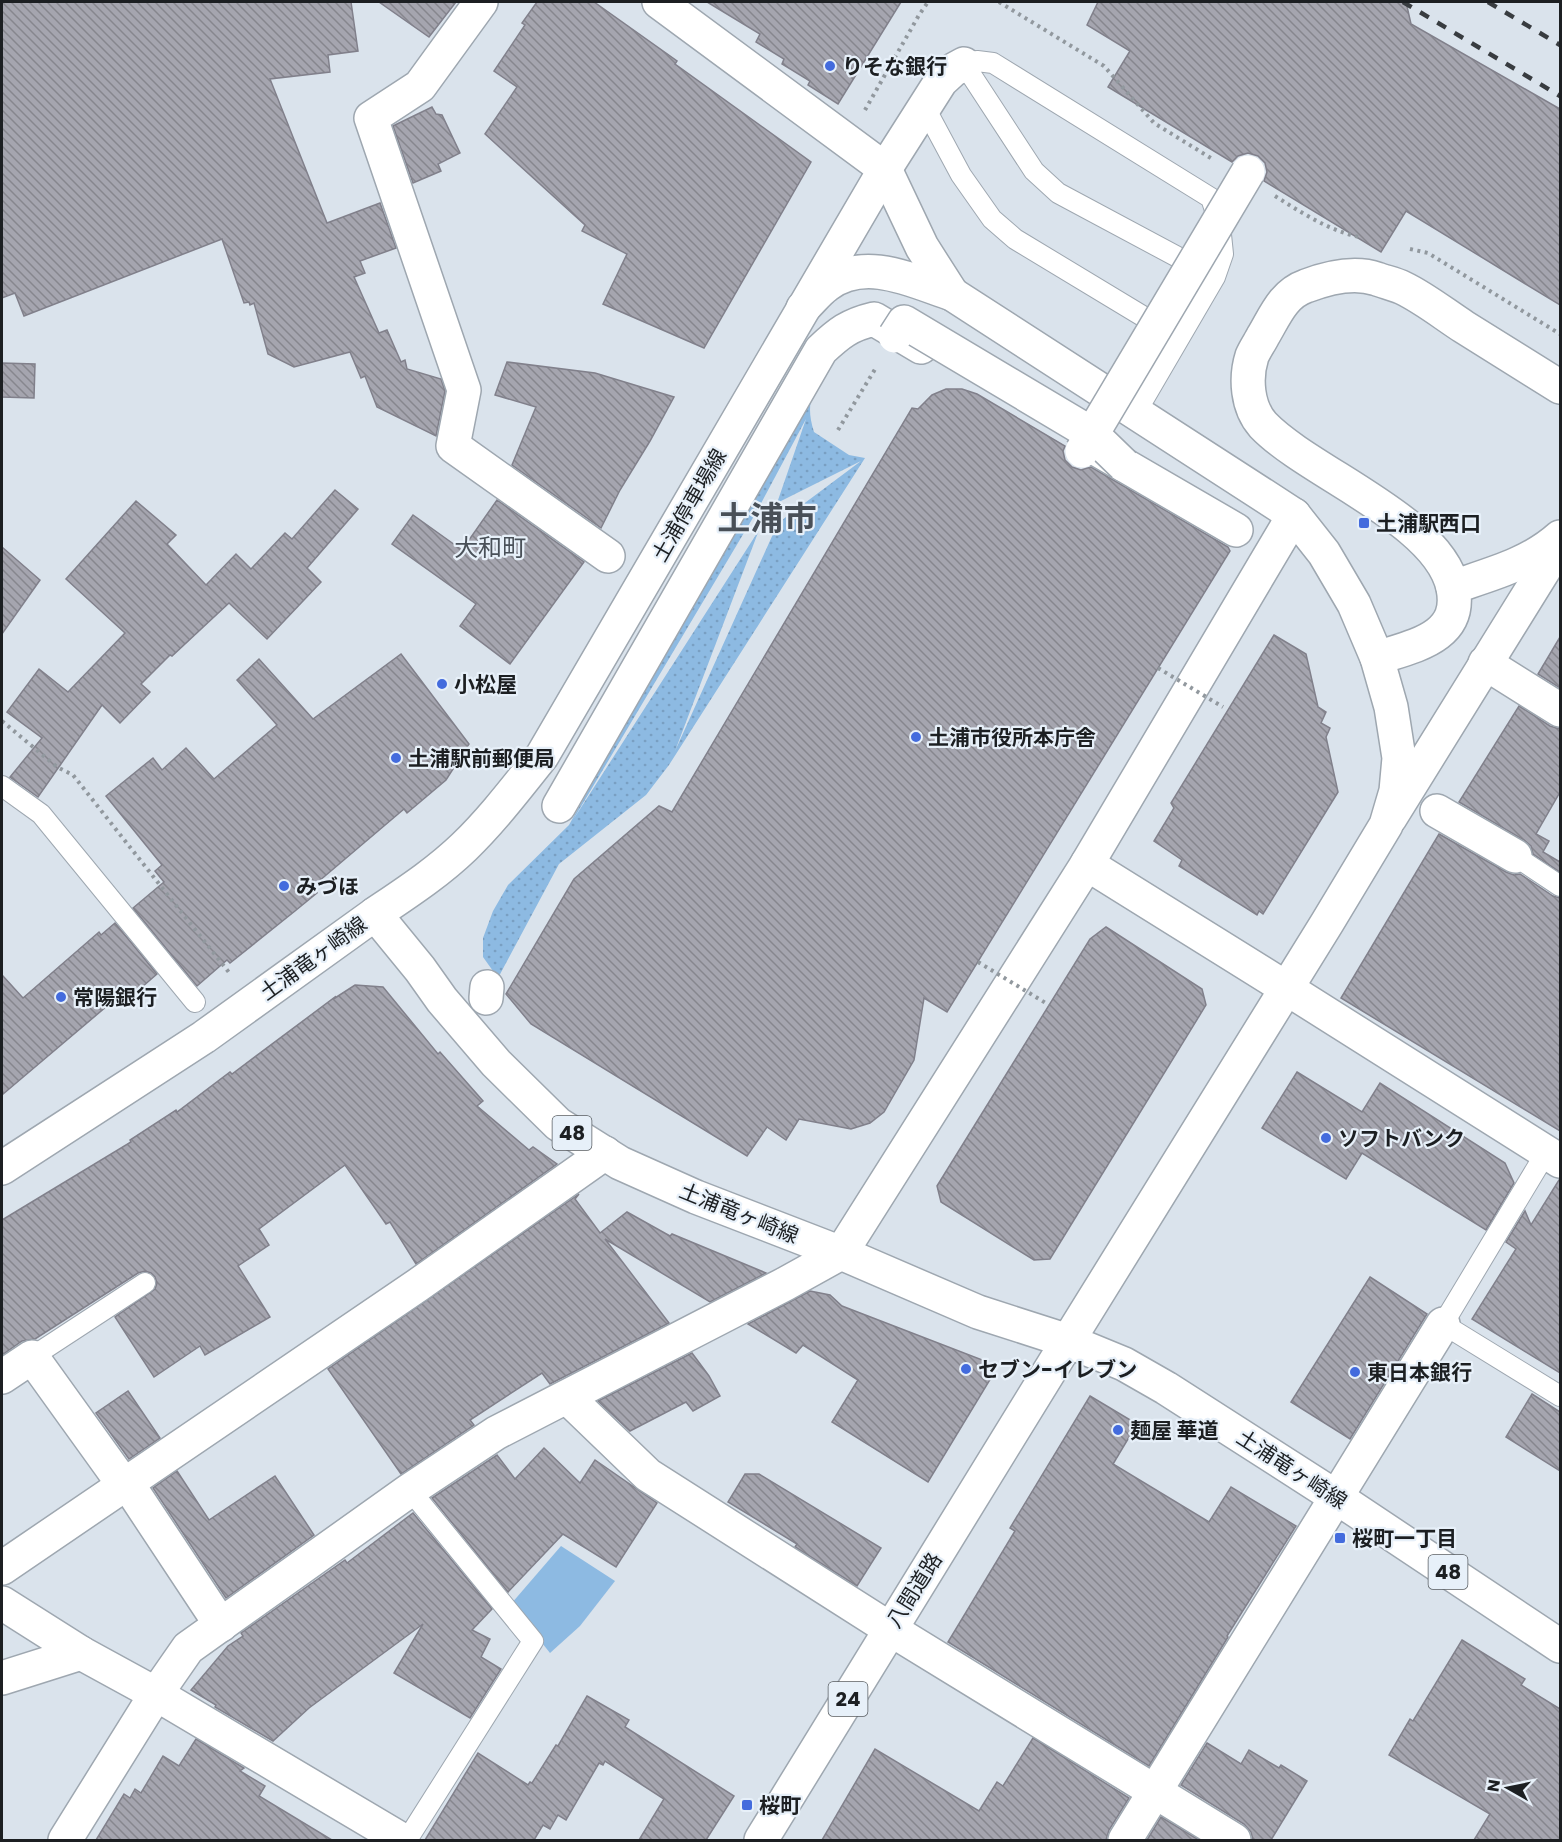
<svg xmlns="http://www.w3.org/2000/svg" width="1562" height="1842" viewBox="0 0 1562 1842" font-family="Poppins,'Noto Sans JP',sans-serif">
<style>
.grass{fill:#8dbae2}
.park{fill:url(#park-dots);fill-rule:evenodd}
.building{fill:url(#building-back-hatch);stroke:#81808b;stroke-width:1.5}
.lines{fill:none;stroke-linecap:round;stroke-linejoin:round}
.lane-casing{stroke:#9ea7b0;stroke-width:22}
.street-casing{stroke:#9ea7b0;stroke-width:36}
.secondary-casing{stroke:#9ea7b0;stroke-width:36}
.primary-casing{stroke:#9ea7b0;stroke-width:36}
.path{stroke:#91989e;stroke-width:4;stroke-dasharray:3 4.5;stroke-linecap:butt}
.lane{stroke:#fff;stroke-width:20}
.street{stroke:#fff;stroke-width:33}
.secondary{stroke:#fff;stroke-width:33}
.primary{stroke:#fff;stroke-width:33}
.rail{stroke:#383c40;stroke-width:4.5;stroke-dasharray:10 10;stroke-linecap:butt}
.street-bridge-casing{stroke:#9ea7b0;stroke-width:36;stroke-linecap:butt}
.path-bridge{stroke:#91989e;stroke-width:4;stroke-dasharray:3 4.5;stroke-linecap:butt}
.street-bridge{stroke:#fff;stroke-width:33}
.poi-dot{fill:#436bdd;stroke:#e7f0f9;stroke-width:2}
.labels{text-anchor:middle;dominant-baseline:central;stroke-width:4.5;stroke-linejoin:round;paint-order:stroke}
.shield{fill:#e7f0f9;stroke:#595e62;stroke-width:1.5}
.shield-label{font-size:20px;font-weight:bold;fill:#1c1f22}
.poi-label{font-size:21px;font-weight:bold;fill:#1c1f22;stroke:#e7f0f9;text-anchor:start}
.street-label{font-size:21px;fill:#1c1f22;stroke:#e7f0f9}
.quarter-label{font-size:24px;fill:#495058;stroke:#e7f0f9}
.town-label{font-size:33px;font-weight:bold;fill:#495058;stroke:#e7f0f9}
</style>
<defs>
<pattern id="park-dots" width="8" height="8" patternUnits="userSpaceOnUse" patternTransform="scale(1.5)"><rect width="8" height="8" fill="#8dbae2"/><path d="M2 2h.1M6 6h.1" fill="none" stroke="#799fc2" stroke-width="1.8" stroke-linecap="round"/></pattern>
<pattern id="building-back-hatch" width="6" height="6" patternUnits="userSpaceOnUse" patternTransform="scale(1.5)"><rect width="6" height="6" fill="#a5a5af"/><path d="M-1 5l2 2M0 0l6 6M5-1l2 2" fill="none" stroke="#86868e"/></pattern>
</defs>
<rect width="100%" height="100%" fill="#dae3ec"/>
<path class="grass" d="M561,1546L615,1581L580,1626L550,1653L511,1604Z"/>
<path class="park" d="M821,373C811,397 806,406 814,432L849,455L865,458L669,765L646,795L559,864L498,978L483,957V938L493,911L508,885L569,825ZM806,419L777,503L861,461L778,523L675,751L759,530L573,820L757,511Z"/>
<g class="building">
<path d="M2,2H351L358,51L328,55L330,72L270,79L327,223L380,203L396,248L360,261L365,273L354,277L379,333L387,330L401,362L405,360L407,369L441,379L445,391L436,436L377,407L365,376L361,378L350,352L294,367L268,354L254,303L250,305L249,302L244,303L222,239L24,316L15,293L2,298Z"/>
<path d="M379,2H456L429,37Z"/>
<path d="M537,2H594L677,61L675,64L811,162L704,348L603,304L627,254L582,231L585,225L485,134L517,87L494,71L525,25L522,23Z"/>
<path d="M707,2H901L838,104L808,85L810,81L782,64L784,59L756,42L760,34Z"/>
<path d="M1098,2H1406L1411,24L1560,109V305L1406,211L1381,252L1264,181L1267,172L1265,163L1258,156L1248,153L1238,156L1232,162L1108,87L1130,51L1087,25Z"/>
<path d="M432,107L436,114L442,115L460,153L438,164L441,171L413,183L393,126Z"/>
<path d="M507,362L595,373L674,397L650,441L620,490L601,528L512,465L536,407L495,395Z"/>
<path d="M2,363L35,364L34,398L2,397Z"/>
<path d="M946,389H962L977,394L1065,446L1063,451L1065,460L1072,467L1081,470L1091,467L1228,547L1230,551L947,1012L924,998L914,1060L884,1112L870,1123L851,1129L799,1119L786,1140L767,1127L747,1156L531,1024L506,994L574,879L659,806L672,812L912,408L918,409L932,395Z"/>
<path d="M335,490L358,509L307,568L321,582L267,639L229,603L172,656L170,655L141,684L150,692L120,723L102,705L38,797L10,777L42,738L7,712L39,669L68,692L125,633L66,579L136,501L176,535L167,544L206,585L236,554L251,569L285,533L292,539Z"/>
<path d="M497,500L584,562L510,664L460,626L476,604L392,544L413,515L462,550Z"/>
<path d="M2,547L40,580L2,634Z"/>
<path d="M1274,635L1306,654L1318,707L1326,712L1321,723L1330,728L1326,737L1338,792L1263,914L1259,911L1257,915L1179,866L1182,860L1154,841L1174,808L1171,803Z"/>
<path d="M1560,637V688L1538,674Z"/>
<path d="M401,654L469,744L446,780L407,813L404,809L312,887L317,893L295,911L230,963L227,960L197,986L133,908L164,882L155,871L162,865L106,796L153,758L162,770L186,748L214,779L277,725L237,680L259,659L313,719Z"/>
<path d="M1519,706L1550,726L1560,729V792L1536,834L1549,841L1543,852L1560,862V872L1533,854L1531,846L1524,840L1459,802Z"/>
<path d="M1439,834L1506,872L1514,875L1520,874L1553,896L1560,898V1131L1341,998Z"/>
<path d="M115,923L157,974L126,1001L120,995L2,1095V975L23,998L99,932L101,935Z"/>
<path d="M1106,927L1202,989L1206,1005L1050,1259L1034,1260L941,1202L937,1186L1090,939Z"/>
<path d="M355,985L383,987L438,1054L440,1052L483,1101L477,1106L529,1150L533,1147L557,1164L416,1264L390,1222L386,1224L345,1165L259,1229L269,1245L238,1266L270,1317L205,1355L200,1346L154,1377L115,1317L155,1289L157,1283L155,1277L151,1273L145,1271L138,1273L35,1339L22,1341L2,1355V1220L131,1142L130,1140L176,1110L177,1112L230,1072L232,1074L335,997V998Z"/>
<path d="M1297,1072L1362,1112L1380,1083L1505,1163L1514,1183L1486,1230L1362,1153L1346,1179L1262,1128Z"/>
<path d="M1559,1180H1560V1373L1472,1319L1516,1249L1506,1242L1525,1211L1531,1225Z"/>
<path d="M579,1194L575,1199L600,1233L627,1212L670,1236L672,1234L766,1273L710,1302L605,1239L669,1323L550,1384L542,1373L470,1420L474,1425L401,1474L328,1369Z"/>
<path d="M1370,1277L1427,1314L1350,1439L1291,1402Z"/>
<path d="M810,1291L830,1295L842,1306L985,1361L991,1378L928,1482L832,1422L858,1380L803,1345L796,1353L748,1324Z"/>
<path d="M692,1353L709,1376L720,1396L693,1411L686,1402L630,1431L598,1401Z"/>
<path d="M128,1391L160,1438L129,1459L96,1413Z"/>
<path d="M1532,1394L1560,1412V1471L1506,1437Z"/>
<path d="M1090,1396L1137,1424L1113,1464L1209,1522L1231,1487L1296,1526L1227,1636L1228,1637L1149,1766L948,1642L1015,1531L1010,1528Z"/>
<path d="M544,1448L580,1483L595,1460L657,1503L616,1567L563,1534L508,1592L432,1498L497,1455L515,1479Z"/>
<path d="M177,1471L209,1520L275,1476L314,1535L226,1598L153,1488Z"/>
<path d="M745,1474H759L881,1548L857,1586L795,1547L797,1544L728,1502Z"/>
<path d="M413,1513L492,1609L472,1630L490,1639L481,1657L501,1669L470,1718L394,1673L423,1624L309,1708L273,1741L215,1707L216,1705L191,1690L228,1646L243,1636L241,1633L345,1560L347,1563Z"/>
<path d="M1462,1640L1525,1679L1521,1685L1560,1709V1840H1474L1490,1814L1389,1755L1410,1719L1413,1721Z"/>
<path d="M587,1696L629,1720L625,1727L734,1796L706,1840H639L664,1799L605,1761L603,1765L599,1763L566,1820L558,1815L550,1829L543,1825L534,1840H425L478,1753L528,1785L530,1782L532,1783L556,1745L558,1746Z"/>
<path d="M1033,1738L1129,1798L1109,1830L1106,1840H822L875,1749L979,1811L997,1782L1003,1786Z"/>
<path d="M196,1739L244,1768L240,1771L265,1786L259,1796L332,1840H96L124,1794L130,1798L135,1789L141,1793L163,1756L179,1766Z"/>
<path d="M1207,1743L1241,1764L1249,1750L1279,1768L1281,1765L1307,1781L1271,1840H1253L1251,1832L1244,1824L1181,1785Z"/>
<path d="M1161,1817L1199,1840H1147Z"/>
</g>
<g class="lines">
<g class="lane-casing">
<g id="lane">
<path d="M924,106L961,175L992,219L1015,239L1164,329"/>
<path d="M1135,414L1215,277L1223,254L1220,225L1211,198L993,63L977,61L964,64L1034,171L1058,193L1215,277"/>
<path d="M2,786L41,814L195,1002"/>
<path d="M1515,856L1560,886"/>
<path d="M1547,1151L1443,1324L1560,1396"/>
<path d="M32,1357L145,1283"/>
<path d="M407,1840L533,1641L410,1490"/>
</g>
</g>
<g class="street-casing">
<g id="street">
<path d="M481,2L420,86L371,118L464,390L453,446L608,556"/>
<path d="M1100,451L1236,530"/>
<path d="M1485,663L1560,710"/>
<path d="M559,806L821,350C839,333 849,325 874,319L921,347"/>
<path d="M1437,811L1515,856"/>
<path d="M1390,818L1560,544"/>
<path d="M1286,988L1560,1161"/>
<path d="M486,998L487,987"/>
<path d="M2,1377L32,1357L124,1485"/>
<path d="M567,1397L648,1475L890,1629L1234,1840"/>
<path d="M127,1483L221,1625"/>
<path d="M2,1568L418,1285L605,1153"/>
<path d="M2,1603L81,1653L156,1694L402,1840"/>
<path d="M2,1678L81,1653"/>
<path d="M65,1840L156,1694L188,1648L410,1490L496,1433L785,1284L841,1253"/>
<path d="M1125,1840L1443,1324"/>
</g>
</g>
<g class="secondary-casing">
<g id="secondary">
<path d="M659,2L885,169L922,247L952,294"/>
<path d="M803,308C811,301 818,291 827,285C865,256 913,281 952,294L1294,515L1324,553L1354,604L1377,658L1391,707L1399,758L1396,791L1386,825L1327,923L1068,1341"/>
<path d="M1453,587C1491,574 1530,564 1560,537"/>
<path d="M1377,658C1413,646 1463,638 1453,588C1439,520 1309,473 1263,425C1247,407 1245,378 1252,356C1255,349 1260,342 1263,336C1275,316 1283,294 1306,286C1327,278 1354,271 1377,279C1385,282 1395,284 1403,288C1424,298 1444,314 1464,327C1496,347 1528,367 1560,387"/>
<path d="M1087,864L1286,988"/>
<path d="M375,914C406,893 437,873 464,847C493,819 517,787 542,756L885,169L941,81L953,70L964,64"/>
<path d="M841,1253L1087,864L1294,515"/>
</g>
</g>
<g class="primary-casing">
<g id="primary">
<path d="M2,1168L204,1037L375,914L420,969L442,1000L496,1063L558,1124L620,1163L696,1197L841,1253L978,1312L1068,1341L1124,1364L1166,1388L1336,1497L1560,1646"/>
<path d="M761,1840L1068,1341"/>
</g>
</g>
<g class="path">
<path d="M999,2L1104,66L1154,123L1214,160"/>
<path d="M865,110L919,15L928,2"/>
<path d="M1275,196C1302,213 1328,230 1359,237"/>
<path d="M1410,249L1428,253L1560,334"/>
<path d="M838,430L877,366"/>
<path d="M2,721L57,767L73,775L231,975"/>
</g>
<use href="#lane" class="lane"/>
<use href="#street" class="street"/>
<use href="#secondary" class="secondary"/>
<use href="#primary" class="primary"/>
<g class="rail">
<path d="M1403,2L1560,96"/>
<path d="M1488,2L1560,45"/>
</g>
<g class="street-bridge-casing">
<g id="street-bridge">
<path d="M895,336L904,322L1092,434L1124,465"/>
<path d="M1082,451L1248,172"/>
</g>
</g>
<g class="path-bridge">
<path d="M1158,668L1223,707"/>
<path d="M978,962L1049,1005"/>
</g>
<use href="#street-bridge" class="street-bridge"/>
</g>
<g class="poi-dot">
<circle cx="830" cy="66" r="6"/>
<rect x="1358" y="517" width="12" height="12" rx="3"/>
<circle cx="442" cy="684" r="6"/>
<circle cx="916" cy="737" r="6"/>
<circle cx="396" cy="758" r="6"/>
<circle cx="284" cy="886" r="6"/>
<circle cx="61" cy="997" r="6"/>
<circle cx="1326" cy="1138" r="6"/>
<circle cx="966" cy="1369" r="6"/>
<circle cx="1355" cy="1372" r="6"/>
<circle cx="1118" cy="1430" r="6"/>
<rect x="1334" y="1532" width="12" height="12" rx="3"/>
<rect x="741" y="1799" width="12" height="12" rx="3"/>
</g>
<g class="labels">
<g class="shield">
<rect x="552.5" y="1116" width="39" height="34" rx="4.5"/>
<rect x="1428.5" y="1555" width="39" height="34" rx="4.5"/>
<rect x="828.5" y="1682" width="39" height="34" rx="4.5"/>
</g>
<g class="shield-label">
<text x="572" y="1133">48</text>
<text x="1448" y="1572">48</text>
<text x="848" y="1699">24</text>
</g>
<g class="poi-label">
<text x="842" y="66">りそな銀行</text>
<text x="1376" y="523">土浦駅西口</text>
<text x="454" y="684">小松屋</text>
<text x="928" y="737">土浦市役所本庁舎</text>
<text x="408" y="758">土浦駅前郵便局</text>
<text x="296" y="886">みづほ</text>
<text x="73" y="997">常陽銀行</text>
<text x="1338" y="1138">ソフトバンク</text>
<text x="978" y="1369">セブン-イレブン</text>
<text x="1367" y="1372">東日本銀行</text>
<text x="1130" y="1430">麺屋 華道</text>
<text x="1352" y="1538">桜町一丁目</text>
<text x="759" y="1805">桜町</text>
</g>
<g class="street-label">
<text transform="translate(689 505) rotate(-60)">土浦停車場線</text>
<text transform="translate(313 958) rotate(-36)">土浦竜ヶ崎線</text>
<text transform="translate(739 1213) rotate(22)">土浦竜ヶ崎線</text>
<text transform="translate(1292 1469) rotate(33)">土浦竜ヶ崎線</text>
<text transform="translate(914 1590) rotate(-58)">八間道路</text>
</g>
<g class="quarter-label">
<text x="490" y="547">大和町</text>
</g>
<g class="town-label">
<text x="767" y="518">土浦市</text>
</g>
</g>
<rect width="1562" height="1842" fill="none" stroke="#1c1f22" stroke-width="6"/>
<g transform="translate(1508 1788) rotate(279)" stroke="#e7f0f9" stroke-width="4.5" paint-order="stroke">
<path d="M0-4.5L10 22L0 15L-10 22Z" fill="#1c1f22"/>
<text y="-9" font-size="16" font-weight="bold" text-anchor="middle" fill="#1c1f22">N</text>
</g>
</svg>
